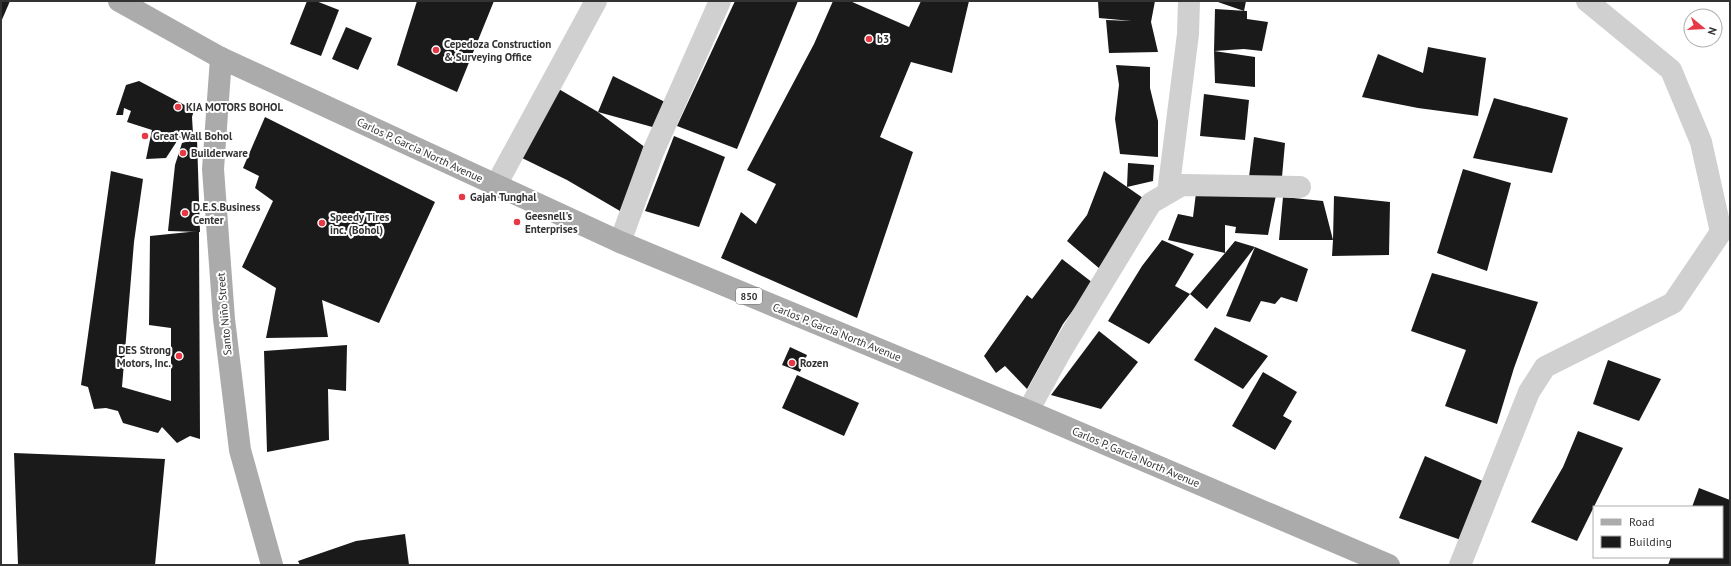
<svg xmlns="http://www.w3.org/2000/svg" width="1731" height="566" viewBox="0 0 1731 566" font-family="'PT Sans',sans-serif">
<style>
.building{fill:#1a1a1a}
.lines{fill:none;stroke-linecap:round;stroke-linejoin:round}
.minor{stroke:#d0d0d0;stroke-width:22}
.major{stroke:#ababab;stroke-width:22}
.poi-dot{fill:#e63946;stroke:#fff;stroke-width:1.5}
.labels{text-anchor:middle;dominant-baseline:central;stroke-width:4;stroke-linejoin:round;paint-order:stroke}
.shield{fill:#fff;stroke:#707070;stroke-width:1}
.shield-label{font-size:10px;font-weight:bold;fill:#333}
.poi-label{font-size:11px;font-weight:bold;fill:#333;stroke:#fff;text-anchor:start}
.street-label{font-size:11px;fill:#333;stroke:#fff}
</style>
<rect width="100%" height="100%" fill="#fff"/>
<g class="building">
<path d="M1,1H10L1,22Z"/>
<path d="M307,1H316L339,10L321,56L290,44Z"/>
<path d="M417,1H494L457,92L397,65Z"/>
<path d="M735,1H798L737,149L677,126Z"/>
<path d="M833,1H850L909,27L921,1H969L952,73L911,62L880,137L913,152L857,318L721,258L741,212L756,224L776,184L747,170L814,44Z"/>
<path d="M1098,1H1155L1151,22L1158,52L1109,53L1106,20L1132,21L1099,18Z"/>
<path d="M1215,1H1246L1244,11Z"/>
<path d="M1215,9L1247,11V19L1268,22L1262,51L1244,49L1214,51Z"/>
<path d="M346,27L372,38L358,70L332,59Z"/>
<path d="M1428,47L1486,58L1478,116L1418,108L1362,97L1378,54L1423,73Z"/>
<path d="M1214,51L1255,57V87L1215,83Z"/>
<path d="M1116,65L1150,67V88L1158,121V157L1120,154L1115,119L1119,85Z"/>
<path d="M613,76L667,103L656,128L598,112Z"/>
<path d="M139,81L194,110L192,117L193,134L183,138H179L166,158L146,159L152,130L127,122L131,111L124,108L123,115H116L126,85Z"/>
<path d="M557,88L598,112L646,148L620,211L567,180L522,158Z"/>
<path d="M1204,94L1249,100L1245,140L1200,136Z"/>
<path d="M1494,98L1568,118L1552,173L1473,158Z"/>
<path d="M265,117L435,202L379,323L322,300L328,337L266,338L276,288L242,267L273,201L255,188L259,176L243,168Z"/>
<path d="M674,136L725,157L699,227L645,211Z"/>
<path d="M1254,137L1285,143L1282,177H1249Z"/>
<path d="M197,139L200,232L168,231L175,165L182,143Z"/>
<path d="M1128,163L1154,165L1153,181L1127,187Z"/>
<path d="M1463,169L1511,183L1487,271L1437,253Z"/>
<path d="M111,171L143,179L134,242L122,387L171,401V328L149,325L150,236L199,231L200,439L190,436L177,443L162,427L158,433L123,423L118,411L106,408L94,409L88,387L81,385Z"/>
<path d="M1104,171L1143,198L1100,269L1067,241L1087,215Z"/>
<path d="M1196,193L1276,195L1268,235L1235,233L1236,227L1225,225V253L1235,241L1255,247L1207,309L1190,294L1149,344L1108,321L1142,266L1162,240L1194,254L1175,286L1190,294L1225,253L1168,240L1178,214L1193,217Z"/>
<path d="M1334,196L1390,202L1389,255L1332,256L1333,240H1279L1283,197L1323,201L1333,240Z"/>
<path d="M1255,247L1308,269L1297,302L1281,297L1275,304L1261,301L1250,322L1226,316Z"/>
<path d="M1062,259L1093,283L1063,324L1027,389L1005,366L996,373L984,356L1027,295L1032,299Z"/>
<path d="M1432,273L1538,302L1514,368L1497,424L1445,406L1466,350L1411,331Z"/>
<path d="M1215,327L1268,356L1243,389L1194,360Z"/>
<path d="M1099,331L1138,362L1101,409L1051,395Z"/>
<path d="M347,345L346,391L328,389L329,440L267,452L264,351Z"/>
<path d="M790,347L807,355L800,372L782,365Z"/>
<path d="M1608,360L1661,379L1639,421L1593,404Z"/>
<path d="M1263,372L1297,392L1283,416L1292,421L1275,450L1232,426Z"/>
<path d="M797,375L859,403L844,436L782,408Z"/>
<path d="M1578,431L1623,448L1577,541L1531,522L1563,467Z"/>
<path d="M14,453L165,459L155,565H18Z"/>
<path d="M1425,456L1485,482L1461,540L1399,518Z"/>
<path d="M1699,488L1730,500V565H1668L1671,557H1722V507H1692Z"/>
<path d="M405,534L409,565H300L298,561L356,541Z"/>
</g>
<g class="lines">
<g class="minor">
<path d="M496,185L596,1"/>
<path d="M1168,193L1188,34L1189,1"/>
<path d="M620,242L653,152L720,1"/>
<path d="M1028,411L1061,351L1151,203L1182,185L1300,187"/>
<path d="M1460,565L1529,392L1545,367L1673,303L1721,232L1701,142L1671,70L1587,1"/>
</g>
<g class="major">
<path d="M119,1L221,58L620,242L1028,411L1389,565"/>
<path d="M221,58L213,169L224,319L240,450L272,565"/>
</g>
</g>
<g class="poi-dot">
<circle cx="869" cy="39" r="4"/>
<circle cx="436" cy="50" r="4"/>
<circle cx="178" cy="107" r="4"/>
<circle cx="145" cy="136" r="4"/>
<circle cx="183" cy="153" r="4"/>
<circle cx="462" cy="197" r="4"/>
<circle cx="185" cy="213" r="4"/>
<circle cx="517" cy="222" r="4"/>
<circle cx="322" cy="223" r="4"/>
<circle cx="179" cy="356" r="4"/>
<circle cx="792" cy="363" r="4"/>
</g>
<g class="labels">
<rect class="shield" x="736" y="288" width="26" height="16" rx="3"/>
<g class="shield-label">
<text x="749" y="296">850</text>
</g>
<g class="poi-label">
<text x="877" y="39">b3</text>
<text x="444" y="44">Cepedoza Construction<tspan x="444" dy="13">&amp; Surveying Office</tspan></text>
<text x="186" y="107">KIA MOTORS BOHOL</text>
<text x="153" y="136">Great Wall Bohol</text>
<text x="191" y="153">Builderware</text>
<text x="470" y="197">Gajah Tunghal</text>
<text x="193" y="207">D.E.S.Business<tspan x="193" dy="13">Center</tspan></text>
<text x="525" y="216">Geesnell's<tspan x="525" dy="13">Enterprises</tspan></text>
<text x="330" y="217">Speedy Tires<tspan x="330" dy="13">inc. (Bohol)</tspan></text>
<text x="171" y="350" text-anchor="end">DES Strong<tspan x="171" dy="13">Motors, Inc.</tspan></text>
<text x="800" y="363">Rozen</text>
</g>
<g class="street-label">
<text transform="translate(420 150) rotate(25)">Carlos P. Garcia North Avenue</text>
<text transform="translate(224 314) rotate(-95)">Santo Niño Street</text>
<text transform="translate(837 332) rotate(22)">Carlos P. Garcia North Avenue</text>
<text transform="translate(1136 457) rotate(23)">Carlos P. Garcia North Avenue</text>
</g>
</g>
<rect width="1731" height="566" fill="none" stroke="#333333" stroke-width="4"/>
<rect x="1593" y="506" width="130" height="52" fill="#ffffff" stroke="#adadad"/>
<rect x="1601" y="519" width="20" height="6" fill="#ababab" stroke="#adadad"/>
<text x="1629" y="526" font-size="12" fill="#333333">Road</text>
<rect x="1601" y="536" width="20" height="12" fill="#1a1a1a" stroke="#adadad"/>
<text x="1629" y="546" font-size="12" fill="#333333">Building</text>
<g transform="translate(1703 28) rotate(108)"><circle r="19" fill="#ffffff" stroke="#adadad"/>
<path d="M0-3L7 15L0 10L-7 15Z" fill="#e63946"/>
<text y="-6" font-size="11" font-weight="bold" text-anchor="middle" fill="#333333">N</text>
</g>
</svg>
